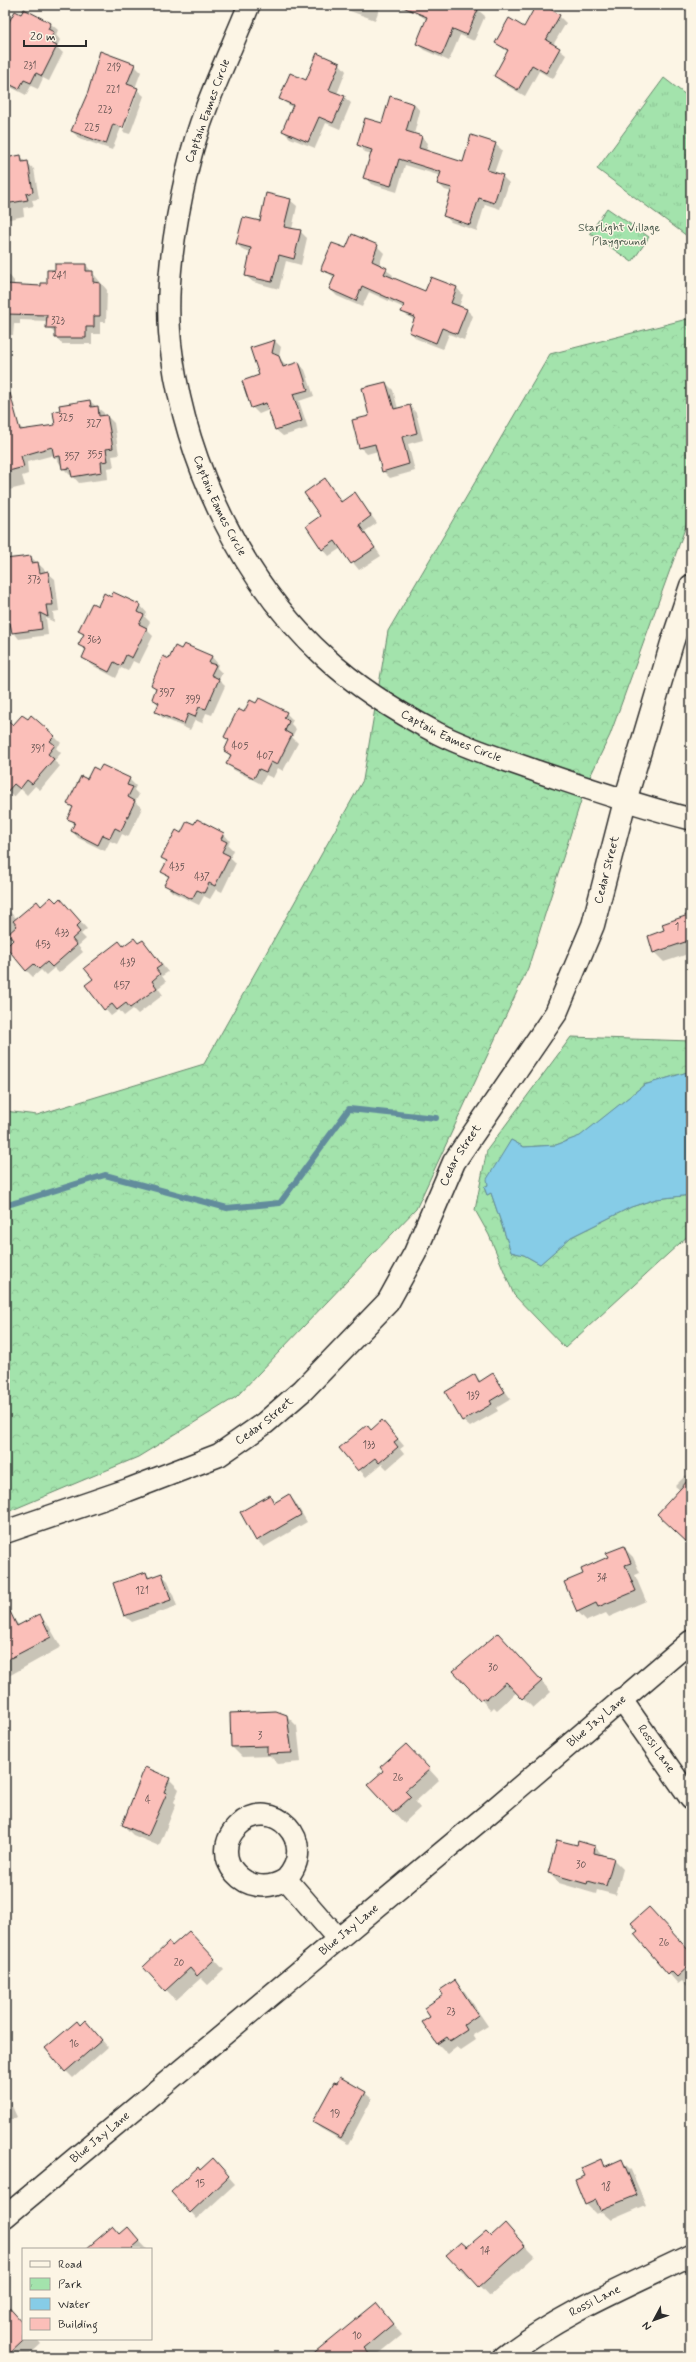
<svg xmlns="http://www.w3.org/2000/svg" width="696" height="2362" viewBox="0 0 696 2362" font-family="Mynerve,sans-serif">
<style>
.forest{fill:url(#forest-crowns);stroke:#67876c}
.park{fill:url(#park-tufts);stroke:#67876c}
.water{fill:#86cce7;stroke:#628c9c}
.shadow{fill:#0003}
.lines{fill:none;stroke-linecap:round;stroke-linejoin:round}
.stream{stroke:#628c9c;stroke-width:6}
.building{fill:#fbbfb9;stroke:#2b2b2b}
.street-casing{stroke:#2b2b2b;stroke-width:24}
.secondary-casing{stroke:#2b2b2b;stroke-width:25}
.street{stroke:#fcf5e5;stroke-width:21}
.secondary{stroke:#fcf5e5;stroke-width:22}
.labels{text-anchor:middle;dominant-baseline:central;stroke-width:3;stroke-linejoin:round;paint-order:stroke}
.number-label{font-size:10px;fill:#5f504e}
.street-label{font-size:12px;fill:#2b2b2b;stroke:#fcf5e5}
.park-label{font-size:12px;fill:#49594b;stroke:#fcf5e5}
</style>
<defs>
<pattern id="forest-crowns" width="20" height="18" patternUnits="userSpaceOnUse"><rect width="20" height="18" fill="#a3e3ac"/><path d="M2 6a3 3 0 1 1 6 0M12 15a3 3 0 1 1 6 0" fill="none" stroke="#8cc394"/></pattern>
<pattern id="park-tufts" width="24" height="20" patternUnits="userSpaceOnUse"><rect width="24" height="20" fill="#a3e3ac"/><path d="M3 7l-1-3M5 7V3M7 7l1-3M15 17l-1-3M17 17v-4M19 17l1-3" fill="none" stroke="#8cc394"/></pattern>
</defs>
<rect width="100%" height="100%" fill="#fcf5e5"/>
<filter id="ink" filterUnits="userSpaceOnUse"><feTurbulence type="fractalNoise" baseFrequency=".025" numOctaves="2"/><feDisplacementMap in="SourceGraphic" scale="8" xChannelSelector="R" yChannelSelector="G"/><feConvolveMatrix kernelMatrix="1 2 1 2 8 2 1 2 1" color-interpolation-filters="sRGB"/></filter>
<g filter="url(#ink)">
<g class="forest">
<path d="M691,318V512L610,735L586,785L528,968L416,1209L236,1397L138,1457L5,1513V1111L37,1115L204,1064L363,780L388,631L550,354Z"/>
<path d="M571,1037L691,1041V1071L644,1085L581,1136L556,1145L524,1147L511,1140L488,1185L484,1187L487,1195L491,1193L511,1252L524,1255L540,1264L571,1237L631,1207L656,1199L691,1195V1233L565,1348L514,1295L489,1235L475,1210L487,1150Z"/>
</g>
<g class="park">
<path d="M664,78L691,99V230L687,236L597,169Z"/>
<path d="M607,208L649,237L632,262L590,233Z"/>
</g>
<path class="water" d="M691,1071V1195L656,1199L631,1207L571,1237L540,1264L524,1255L511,1252L491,1193L487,1195L484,1187L488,1185L487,1179L511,1140L524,1147L556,1145L580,1136L644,1085Z"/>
<g class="shadow">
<path d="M159,5H172L170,10Z"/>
<path d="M344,5H381L375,20L350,11Z"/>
<path d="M417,5H472L485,16L474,41L460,35L449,61L424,50L417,44L427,20L414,11Z"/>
<path d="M538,5L559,16L566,23L553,45L566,55L553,79L539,71L525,96L501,82L495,75L508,52L496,43L524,28Z"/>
<path d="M24,10L51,24L58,30L56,35L60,40L57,47L63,53L49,81L43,78L38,89L31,86L26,95L5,84V22L9,24L21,15Z"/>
<path d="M317,54L340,64L346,71L337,94L344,97L351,103L340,129L326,123L315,148L290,138L283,131L293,108L280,99L306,81Z"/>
<path d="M134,65L141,72L135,88L144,96L130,134L123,132L138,91H136L112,150L79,138L72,131Z"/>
<path d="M414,104L420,111L414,134L422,137L428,143L426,151L463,163L495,144L502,150L494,173L502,176L509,183L500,209L485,204L477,231L451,222L444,215L452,192L445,190L438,183L441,176L405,165L397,192L371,184L365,177L372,154L365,152L358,145L382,125Z"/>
<path d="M6,152L12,158L20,157L34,169L39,199L32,200L34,206L23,208L24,216L5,220Z"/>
<path d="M290,200L297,206L292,229L300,231L307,238L301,265L286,261L279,289L253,282L246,276L251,252L244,251L237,244L260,222Z"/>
<path d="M377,246L384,253L379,265L393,275L392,279L426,292L444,283L457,288L463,295L459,307L467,310L473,316L464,340L449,334L443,349L417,339L410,332L415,321L402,312L404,308L369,292L362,307L337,296L330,289L335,278L322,269L346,250Z"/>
<path d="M86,265L107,290L106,322H100V334H92V344H62L56,337V334L47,327L48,321L20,320V324H14L13,335H5V341V270L14,281V286L42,287L48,284L56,271Z"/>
<path d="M275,341L281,347L279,357L287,367L299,363L305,370L314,396L299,401L308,428L283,436L276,430L269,410L259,414L252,407L260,376Z"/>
<path d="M386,383L393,390L398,409L410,406L416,413L423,440L408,444L415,471L390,478L383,471L378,451L367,454L360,447L370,417Z"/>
<path d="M90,401L104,413V417L107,416L114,423L119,455L112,456L114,467L107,468L108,479L79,483L72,475H70L63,468L54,455L27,462L28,474L22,476L25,486L5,491V415L24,430L56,426Z"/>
<path d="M325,480L343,502L355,494L377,523L364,532L381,556L359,570L341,548L329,556L323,549Z"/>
<path d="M31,557L45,570V573H48L55,579L59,611L53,612L54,622L46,618L48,635L19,639L12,630L5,626V561Z"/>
<path d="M111,598L141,606L147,613L145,617L150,622L146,629L153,636L139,664L133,661L128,671L121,668L116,678L90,664L83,658L86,651L80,645L84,636L80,631L99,607Z"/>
<path d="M184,645L212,657L218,664L217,668L222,673L219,680L225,686L212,715L206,713L202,723L195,720L190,730L163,718L156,711L159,705L153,699L157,689L152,685L170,660L182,650Z"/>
<path d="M244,713H286L293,720L291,724L296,729L292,737L298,743L283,771L278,768L273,778L266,775L261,784L234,770L228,764L231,757L225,751L229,742L225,737Z"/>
<path d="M5,726L54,736L61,743L56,748L61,753L54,761L60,766L40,790L35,786L27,795L21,789L14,797L5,789Z"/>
<path d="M100,771L129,779L136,786L134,790L139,795L135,802L142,808L128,837L122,834L117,844L110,841L105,851L78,838L72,831L75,825L69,818L73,809L69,804L87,780Z"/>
<path d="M197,820L224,834L230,841L228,845L233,850L230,857L236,863L222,892L216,889L210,899L204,896L199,905L172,892L166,885L169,878L163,872L167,863L163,858Z"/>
<path d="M691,902V953L664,962L654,952L665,931L684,917Z"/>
<path d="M56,903L67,906L87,929L81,934L86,939L78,946L83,952L59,973L54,968L46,975L41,970L33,977L26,970L14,941L5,930V907L17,919L42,907Z"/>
<path d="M143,941L168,972L162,976L166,982L158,988L163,995L138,1014L133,1009L124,1016L119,1010L111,1016L105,1009L94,980L124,947L139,944Z"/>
<path d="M475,1375L481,1382L493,1375L511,1399L496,1408L498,1411L470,1427L463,1421L446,1392Z"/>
<path d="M389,1428L404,1446L400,1449L404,1454L387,1469L382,1464L366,1477L340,1448L371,1431Z"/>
<path d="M686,1475L691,1479V1545L680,1490L675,1486Z"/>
<path d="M289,1495L295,1502L307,1522L264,1547L257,1540L269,1496L276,1503Z"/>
<path d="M623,1547L633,1557L640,1573L635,1575L646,1601L609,1617L606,1613L587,1621L577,1611L585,1574Z"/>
<path d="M146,1574L151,1578L162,1575L168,1581L177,1606L132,1622L125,1616Z"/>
<path d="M39,1616L49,1626L61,1647L5,1678V1625L14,1620L20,1626Z"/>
<path d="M508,1644L551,1692L533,1708L517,1692L497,1710L494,1707L491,1710L454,1671Z"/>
<path d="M287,1716L297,1726L301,1762L278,1764L270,1756L242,1757L232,1747Z"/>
<path d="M416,1755L439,1780L415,1802L420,1808L404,1823L368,1785Z"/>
<path d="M145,1769L169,1779L179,1789L174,1802L176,1804L159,1846L133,1835L123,1825Z"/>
<path d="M579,1842L595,1847L605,1857L613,1859L623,1869L616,1895L597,1890L596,1894L559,1883L549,1873L578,1847Z"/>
<path d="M635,1934L691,1953V1983L687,1986L682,1981L678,1984Z"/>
<path d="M199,1942L224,1970L208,1985L201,1978L176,2000L144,1967L173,1947Z"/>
<path d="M455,1982L465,1992L488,2026L473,2035L476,2040L461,2050L457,2047L448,2054L438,2044L424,2023L431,2017Z"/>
<path d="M85,2021L108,2047L73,2078L66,2071L80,2026Z"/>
<path d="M5,2091L17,2117L5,2123Z"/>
<path d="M365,2093L372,2099L348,2144L320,2128L313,2122Z"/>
<path d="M621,2160L631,2170L646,2205L611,2220L602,2212L596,2214L586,2204V2176L601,2161L607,2167Z"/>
<path d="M219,2166L235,2184L197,2219L191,2212L200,2171Z"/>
<path d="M505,2225L535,2256L490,2296L471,2276L469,2278L459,2268L467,2249L491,2237Z"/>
<path d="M113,2227L121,2235L128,2229L147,2249H87Z"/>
<path d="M376,2304L402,2335L375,2357H326Z"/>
<path d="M12,2312L23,2324V2339H37L41,2344L27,2357H5V2318Z"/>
</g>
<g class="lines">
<path class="stream" d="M5,1203L11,1204L105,1175L227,1208L280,1203L349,1109L436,1118"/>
</g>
<g class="building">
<path d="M398,5H480L467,35L453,29L442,55L416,44L427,17Z"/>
<path d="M536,5H544L560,15L546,40L560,48L546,73L532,65L518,90L494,76L508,50L495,43L509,18L524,27Z"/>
<path d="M24,9L51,23L48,29L54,32L49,42L57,46L42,76L36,73L31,83L24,80L19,89L5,82V29L15,11L21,14Z"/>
<path d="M100,51L135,64L127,84L138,88L123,128L113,124L106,144L71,131L88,92Z"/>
<path d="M317,53L340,63L329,90L345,96L333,123L319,117L308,142L282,131L293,105L279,99L290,73L306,80Z"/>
<path d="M390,96L414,104L406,131L422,136L419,148L463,162L471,135L496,143L487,170L503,175L494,203L479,198L470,225L443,216L452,188L437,184L441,172L399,159L391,186L363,178L372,150L357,145L365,118L382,123Z"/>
<path d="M21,155L22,162L28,161L33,192L26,194L28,200L5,204V158Z"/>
<path d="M266,193L291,199L284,227L301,230L294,259L279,255L272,282L245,276L251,248L236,244L243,217L260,221Z"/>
<path d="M352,234L378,245L372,261L387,268L384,274L425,291L431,277L457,287L451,303L467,309L457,334L442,328L436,343L409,332L415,317L401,312L404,305L362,286L356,301L329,289L335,275L321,270L322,266L332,243L346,248Z"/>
<path d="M55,264H86V271H93V282L100,283V316H94V327H86V338H55V328H46L47,315L5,314V284L41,286V283H47V270H55Z"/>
<path d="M275,340L272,353L279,356L283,367L299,362L308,390L293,394L302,421L275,430L266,403L251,408L242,381L259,375L250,348Z"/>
<path d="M386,382L394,409L410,405L417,433L402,437L409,464L382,472L375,444L359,448L352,420L369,416L362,388Z"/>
<path d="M10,393L20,430L55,425L53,412L60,410L59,405L90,400L91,407L98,406L99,416L107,415L113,448L106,449L108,461L101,462L102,472L72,477L70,468L62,469L60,456L54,457L52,447L21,456L24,467L5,472V394Z"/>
<path d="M325,478L341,502L355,492L371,516L359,525L375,548L351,564L335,541L322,550L306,526L320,516L304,493Z"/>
<path d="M31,556L32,563L38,562L40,573L48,571L53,605H46L48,617L40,613L42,629L12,633L10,623L5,624V559Z"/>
<path d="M113,592L141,605L138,612L144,615L139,624L147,628L132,658L126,655L121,666L114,662L109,672L82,658L86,649L78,645L84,634L78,631L92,603L98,606L104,593L111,597Z"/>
<path d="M184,644L212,656L209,663L216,665L211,675L219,679L206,709L199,707L195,717L188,714L184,724L155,712L159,703L152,699L156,688L151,685L163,656L169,659L175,646L181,649Z"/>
<path d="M259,698L287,712L284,718L289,721L285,731L292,735L277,765L271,762L266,772L259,769L254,778L226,764L231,755L224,751L229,740L224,737L238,709L244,712L250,700L256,703Z"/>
<path d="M22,715L28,719L31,715L55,736L50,741L55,745L48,754L54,759L32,784L27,780L20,789L14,784L5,794V718L13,725Z"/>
<path d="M102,765L130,778L127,785L133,787L128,797L135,801L121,831L115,828L110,838L103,835L98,845L71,831L75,822L67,819L73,807L67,804L81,776L87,779L93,767L99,770Z"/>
<path d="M197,819L224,833L221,839L227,842L222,852L230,856L215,886L209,883L204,893L197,890L192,899L164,885L169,876L161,872L167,861L161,858L176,830L181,833L187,821L194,824Z"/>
<path d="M51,897L56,902L60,898L81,922L76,927L80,932L72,939L77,945L52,967L47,962L39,969L34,964L26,971L6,947L13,940L8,934L17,926L13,921L37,901L41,906Z"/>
<path d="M691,914V940L653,953L648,936L664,930L662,924Z"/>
<path d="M134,938L138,943L143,940L162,965L156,969L160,974L152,981L157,988L130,1008L126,1003L117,1010L112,1004L104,1010L85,985L93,979L84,968L119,941L123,946Z"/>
<path d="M493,1373L505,1392L490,1401L492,1404L462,1421L445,1392L475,1374L479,1382Z"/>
<path d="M382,1420L398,1439L394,1442L398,1447L379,1463L375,1458L358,1471L339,1448L367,1425L371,1430Z"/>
<path d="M691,1477V1546L657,1514Z"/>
<path d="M289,1494L301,1515L256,1541L240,1512L270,1495L274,1503Z"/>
<path d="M624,1546L631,1563L625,1565L636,1591L598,1607L596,1603L577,1612L564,1582L583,1574L581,1569L608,1557L606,1553Z"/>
<path d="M146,1572L148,1578L162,1573L171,1600L124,1616L113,1583Z"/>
<path d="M5,1601L17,1626L40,1614L51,1637L5,1661Z"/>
<path d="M498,1633L542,1681L522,1699L506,1682L486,1700L483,1698L480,1700L453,1671Z"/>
<path d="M276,1711L287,1715L292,1753L267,1754V1746L231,1747L230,1713Z"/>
<path d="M406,1744L430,1769L405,1791L411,1797L393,1813L367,1785L383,1771L380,1767Z"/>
<path d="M145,1767L170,1778L164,1792L167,1793L148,1836L122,1825Z"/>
<path d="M557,1840L577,1845L578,1841L595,1846L594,1853L614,1858L606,1886L588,1881L587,1884L548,1873Z"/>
<path d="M649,1907L691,1953V1964L677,1977L671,1971L668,1974L634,1934L638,1931L631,1923Z"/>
<path d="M189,1931L215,1959L197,1976L190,1968L165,1991L143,1967L169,1942L172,1946Z"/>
<path d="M455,1980L478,2015L464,2025L467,2030L450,2041L447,2037L437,2044L422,2022L430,2017L424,2008L443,1995L440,1990Z"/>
<path d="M85,2020L102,2040L65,2072L45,2048L77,2021L80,2025Z"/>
<path d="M340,2077L366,2092L341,2138L312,2122L334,2082L337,2083Z"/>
<path d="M213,2158L229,2176L190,2213L171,2192L198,2167L200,2170Z"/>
<path d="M601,2159L604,2167L622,2159L637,2195L600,2210L596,2200L585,2205L575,2180L585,2176L581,2168Z"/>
<path d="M505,2223L525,2246L479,2287L461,2267L459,2269L446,2255L461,2242L467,2247L486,2231L491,2236Z"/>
<path d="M113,2226L120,2234L128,2227L140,2241L132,2248L133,2249H86Z"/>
<path d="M5,2303L23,2323V2341L6,2357Z"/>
<path d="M376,2303L393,2324L364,2348L372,2357H310Z"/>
</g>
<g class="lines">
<g class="street-casing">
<g id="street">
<path id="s1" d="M249,5C228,57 200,113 188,167C174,227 163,294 172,355C187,466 243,583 326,658C358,688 399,713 437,733C468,749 503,759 536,771C587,788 638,806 691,819"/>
<path id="s2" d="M621,1699L691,1799"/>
<path d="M286,1879C247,1904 205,1856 239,1825C272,1794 320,1842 286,1879L338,1939"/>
<path id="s3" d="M5,2217L487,1815L691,1641"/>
<path id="s4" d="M504,2357C561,2313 627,2286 691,2255"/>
</g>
</g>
<g class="secondary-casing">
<g id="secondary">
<path id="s5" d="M5,1532L128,1490L219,1455L265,1423L303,1390L388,1302L415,1253L454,1162L556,1013L593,925L625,801L672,643L691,586"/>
</g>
</g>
<use href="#street" class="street"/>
<use href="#secondary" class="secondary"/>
</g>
</g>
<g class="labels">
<g class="number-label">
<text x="30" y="66">231</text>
<text x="114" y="68">219</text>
<text x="113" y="90">221</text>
<text x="105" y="110">223</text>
<text x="92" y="128">225</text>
<text x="59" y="276">241</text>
<text x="58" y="321">323</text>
<text x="66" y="418">325</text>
<text x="94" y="424">327</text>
<text x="95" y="455">355</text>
<text x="72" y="457">357</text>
<text x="34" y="580">373</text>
<text x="94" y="640">363</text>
<text x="167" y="693">397</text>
<text x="193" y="700">399</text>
<text x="240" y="746">405</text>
<text x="38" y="749">391</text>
<text x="265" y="756">407</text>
<text x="177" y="867">435</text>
<text x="202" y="877">437</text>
<text x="677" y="927">1</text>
<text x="62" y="933">433</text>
<text x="43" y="945">453</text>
<text x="128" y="963">439</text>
<text x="122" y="986">457</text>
<text x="473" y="1396">139</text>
<text x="369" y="1445">133</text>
<text x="602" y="1578">34</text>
<text x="142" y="1591">121</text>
<text x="493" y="1668">30</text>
<text x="260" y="1736">3</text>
<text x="398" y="1778">26</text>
<text x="148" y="1800">4</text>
<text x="581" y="1865">30</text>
<text x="664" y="1943">26</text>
<text x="179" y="1963">20</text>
<text x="451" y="2012">23</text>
<text x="74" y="2044">16</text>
<text x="335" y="2114">19</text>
<text x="200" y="2184">15</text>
<text x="606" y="2187">18</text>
<text x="485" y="2251">14</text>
<text x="357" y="2336">10</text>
</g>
<g class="street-label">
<text transform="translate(208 111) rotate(-70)">Captain Eames Circle</text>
<text stroke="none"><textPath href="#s1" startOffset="522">Captain Eames Circle</textPath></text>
<text stroke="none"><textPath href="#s1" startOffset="858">Captain Eames Circle</textPath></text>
<text stroke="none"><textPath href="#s5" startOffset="944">Cedar Street</textPath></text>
<text stroke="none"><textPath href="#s5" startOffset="620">Cedar Street</textPath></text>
<text stroke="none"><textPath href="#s5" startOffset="284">Cedar Street</textPath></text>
<text stroke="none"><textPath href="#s3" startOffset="772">Blue Jay Lane</textPath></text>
<text stroke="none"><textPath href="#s2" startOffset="61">Rossi Lane</textPath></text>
<text stroke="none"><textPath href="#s3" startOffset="448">Blue Jay Lane</textPath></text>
<text stroke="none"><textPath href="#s3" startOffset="124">Blue Jay Lane</textPath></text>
<text stroke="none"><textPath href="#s4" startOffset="107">Rossi Lane</textPath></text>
</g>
<g class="park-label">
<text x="619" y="228">Starlight Village<tspan x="619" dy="14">Playground</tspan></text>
</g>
</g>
<rect width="696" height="2362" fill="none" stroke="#fcf5e5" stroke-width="20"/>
<rect x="10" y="10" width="676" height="2342" fill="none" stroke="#2b2b2b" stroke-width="1.5" filter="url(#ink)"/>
<rect x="22" y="2248" width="130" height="92" fill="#fcf5e5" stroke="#a8a49b"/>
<rect x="30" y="2261" width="20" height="6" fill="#fcf5e5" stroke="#a8a49b"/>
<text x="58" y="2268" font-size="12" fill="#2b2b2b">Road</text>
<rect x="30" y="2278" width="20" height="12" fill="url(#park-tufts)" stroke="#a8a49b"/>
<text x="58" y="2288" font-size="12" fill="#2b2b2b">Park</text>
<rect x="30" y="2298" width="20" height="12" fill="#86cce7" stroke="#a8a49b"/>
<text x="58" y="2308" font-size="12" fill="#2b2b2b">Water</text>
<rect x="30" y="2318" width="20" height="12" fill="#fbbfb9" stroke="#a8a49b"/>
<text x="58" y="2328" font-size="12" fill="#2b2b2b">Building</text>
<g transform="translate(654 2320) rotate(229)" stroke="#fcf5e5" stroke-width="3" paint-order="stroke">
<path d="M0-3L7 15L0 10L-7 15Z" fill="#2b2b2b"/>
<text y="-6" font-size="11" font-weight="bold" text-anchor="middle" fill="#2b2b2b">N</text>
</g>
<path d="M24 40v6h62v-6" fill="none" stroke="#2b2b2b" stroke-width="2"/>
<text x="30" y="40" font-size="12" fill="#2b2b2b" stroke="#fcf5e5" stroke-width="3" paint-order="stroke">20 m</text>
</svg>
